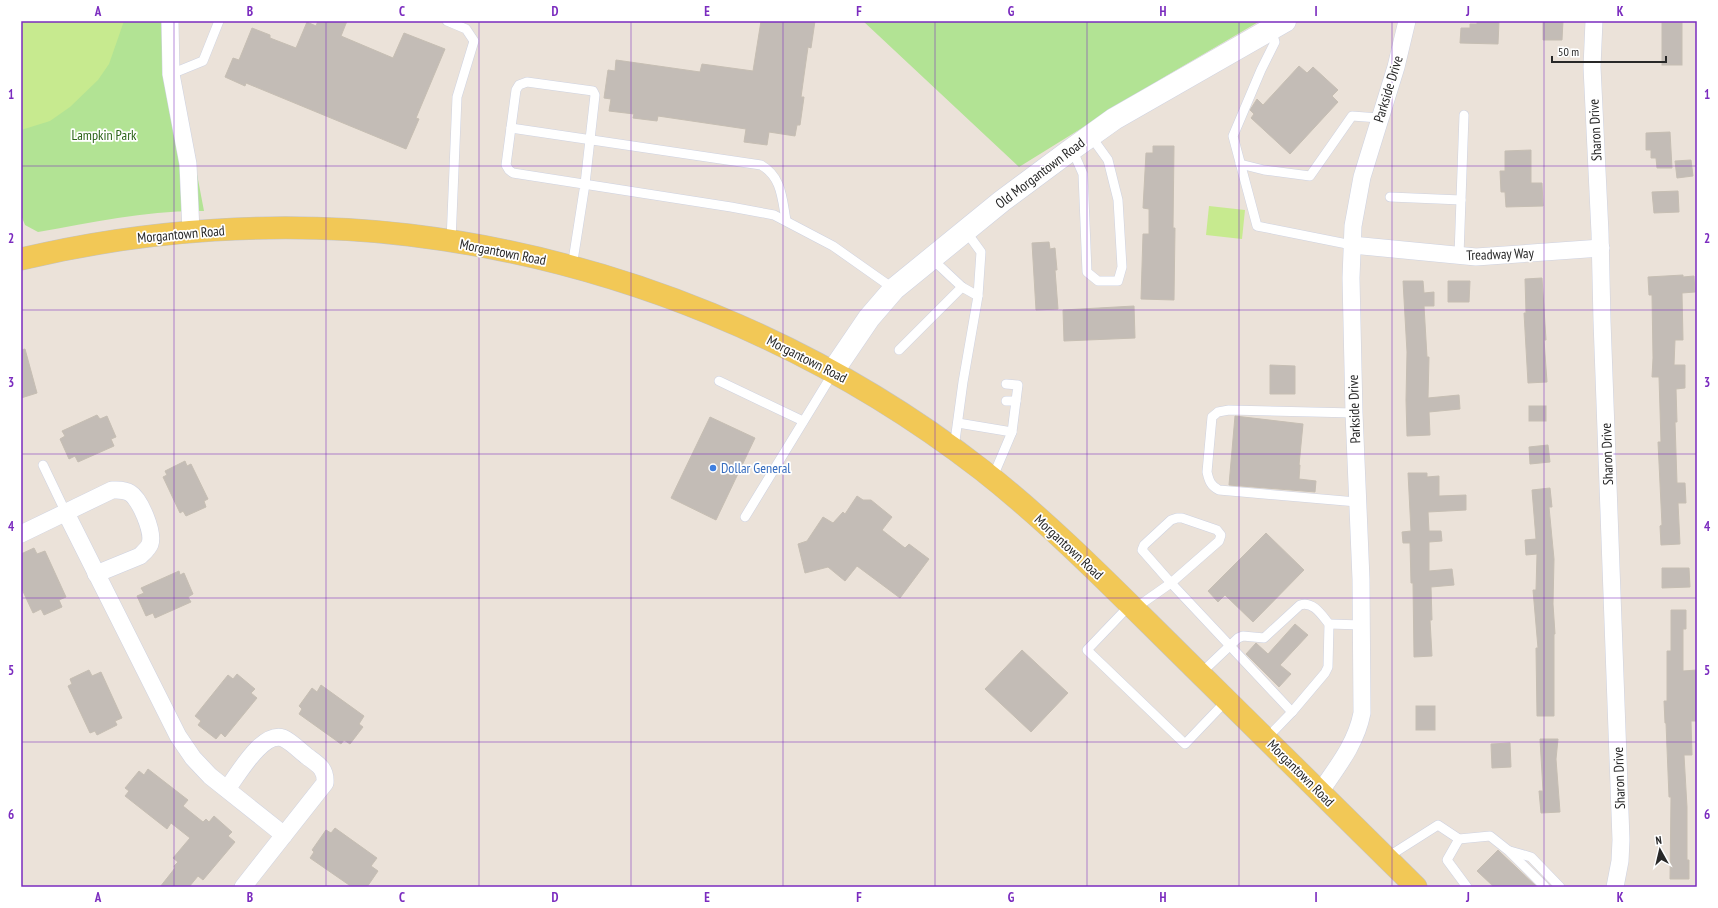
<svg xmlns="http://www.w3.org/2000/svg" width="1718" height="908" viewBox="0 0 1718 908" font-family="'PT Sans Narrow',sans-serif">
<style>
.green{fill:#b2e394}
.pitch{fill:#c7ea8f}
.building{fill:#c3bcb6;stroke:#c6beb3}
.lines{fill:none;stroke-linecap:round;stroke-linejoin:round}
.lane-casing{stroke:#ced2e1;stroke-width:10}
.street-casing{stroke:#ced2e1;stroke-width:18}
.secondary-casing{stroke:#ced2e1;stroke-width:23}
.primary-casing{stroke:#c3c3c3;stroke-width:23}
.lane{stroke:#fff;stroke-width:9}
.street{stroke:#fff;stroke-width:17}
.secondary{stroke:#fff;stroke-width:22}
.primary{stroke:#f2c856;stroke-width:22}
.grid{fill:none;stroke:#7b2cbf;stroke-width:1;stroke-opacity:0.55}
.shop-dot{fill:#3f7fe0;stroke:#fff;stroke-width:1.5}
.labels{text-anchor:middle;dominant-baseline:central;stroke-width:3.5;stroke-linejoin:round;paint-order:stroke}
.street-label{font-size:14px;fill:#282828;stroke:#fff}
.park-label{font-size:14px;fill:#2b6418;stroke:#fff}
.shop-label{font-size:14px;fill:#366cbe;stroke:#fff;text-anchor:start}
.neatline{fill:none;stroke:#7b2cbf;stroke-width:1.5}
.grid-label{font-size:13px;text-anchor:middle;font-weight:bold;fill:#7b2cbf}
</style>
<rect width="100%" height="100%" fill="#ebe2d9"/>
<g class="green">
<path d="M21,21H178L175,45L184,106L204,211C148,210 94,222 38,232L25,225L21,215Z"/>
<path d="M863,21H1260L1166,76L1019,167Z"/>
</g>
<g class="pitch">
<path d="M21,21H124L109,64L98,80L70,107L50,121L21,130Z"/>
<path d="M1209,206L1245,210L1242,239L1206,235Z"/>
</g>
<g class="building">
<path d="M318,21H347L341,36L393,58L404,33L445,49L416,118L419,119L406,149L246,83L245,86L225,77L233,58L239,60L252,28L270,35V38L296,48L307,22L316,26Z"/>
<path d="M761,21H815L811,48L808,47L801,97H804L800,125H797L795,136L769,132L767,145L744,142L746,129L658,116L657,121L633,118L634,114L609,111L611,99L604,98L608,70L615,71L616,60L700,72L702,64L753,71Z"/>
<path d="M1477,21H1499L1498,44L1460,43L1461,28H1470V24H1477Z"/>
<path d="M1543,21H1563L1562,40H1543Z"/>
<rect x="1662" y="23" width="20" height="42"/>
<path d="M1299,66L1307,73L1313,67L1338,90L1332,96L1338,102L1290,154L1251,118L1254,114L1250,110L1257,99L1263,105Z"/>
<path d="M1670,132L1672,168H1657L1656,158H1651V150H1646V133Z"/>
<path d="M1153,146H1174L1173,228H1175L1174,300L1141,299L1143,234H1149V209L1143,208L1146,153H1153Z"/>
<path d="M1531,150V183H1542L1543,206L1506,207L1505,192H1501L1500,171H1505V151Z"/>
<path d="M1691,160L1693,176L1677,178L1675,161Z"/>
<path d="M1678,191L1679,212L1654,213L1652,192Z"/>
<path d="M1049,242L1050,249L1055,248L1057,270H1055L1058,309L1036,310L1032,243Z"/>
<path d="M1683,275V277L1694,276L1695,292L1682,293L1683,340H1675L1674,365H1685V388L1676,389L1677,422H1675L1677,483H1685L1686,503H1678L1680,544L1661,545L1660,526L1662,525L1658,442H1661L1659,377H1652L1653,358L1652,295H1649L1648,277Z"/>
<path d="M1542,278L1546,340H1544L1547,382L1528,383L1524,313H1526L1525,279Z"/>
<path d="M1403,281H1423L1424,293L1434,292V306H1424L1427,357H1429L1428,398L1459,395L1460,409L1429,412L1430,435L1407,436L1406,400L1407,352Z"/>
<path d="M1448,281H1470L1469,302H1448Z"/>
<path d="M1134,306L1135,338L1064,341L1063,310Z"/>
<path d="M25,349L37,393L21,398V350Z"/>
<path d="M1270,365L1295,366V394H1270Z"/>
<rect x="1529" y="406" width="17" height="15"/>
<path d="M97,415L100,419L107,416L116,437L111,439L114,446L78,462L75,456L69,459L60,439L65,436L62,431Z"/>
<path d="M1235,416L1303,424L1299,465H1300L1299,479L1316,481L1315,492L1229,485Z"/>
<path d="M710,417L755,438L716,520L671,498Z"/>
<path d="M1548,445L1550,462L1530,464L1529,447Z"/>
<path d="M185,461L187,466L191,464L208,499L204,501L206,507L186,516L183,511L180,513L163,477L167,475L165,471Z"/>
<path d="M1408,473H1427V477L1439,476V496L1466,495V510L1428,512L1429,531H1441L1442,541L1429,542V571L1452,569L1454,585L1431,587L1432,620H1430L1432,656L1414,657L1413,583H1411L1410,543H1403L1402,532L1411,531Z"/>
<path d="M1550,488L1552,507H1549L1554,559L1553,604L1555,634H1554V716H1537L1536,648H1538L1533,590H1536L1537,554L1526,555L1525,540L1536,539L1532,490Z"/>
<path d="M857,496L863,500H871L892,517L882,530L905,548L909,544L929,559L900,598L857,566L845,581L828,567L805,573L798,544L807,541L823,517L833,523L843,512L845,514Z"/>
<path d="M1266,533L1304,570L1253,622L1225,595L1218,602L1208,591Z"/>
<path d="M34,548L37,554L45,551L66,597L59,600L62,607L44,615L41,609L33,613L21,587V554Z"/>
<path d="M1662,568H1689L1690,587L1662,588Z"/>
<path d="M179,571L180,575L184,573L193,594L188,597L191,602L155,618L153,613L146,616L137,596L144,593L141,588Z"/>
<path d="M1671,610H1686V629H1683V671L1697,670V721H1691L1692,755H1684L1687,807V860H1689V879H1670L1671,797H1669L1666,723H1665L1664,701H1667V651H1671Z"/>
<path d="M1295,624L1308,635L1280,665L1291,674L1279,687L1246,654L1256,643L1268,654Z"/>
<path d="M1022,650L1068,693L1031,732L985,689Z"/>
<path d="M89,670L92,676L101,672L122,718L115,721L117,725L97,735L95,731L90,733L68,686L72,684L70,679Z"/>
<path d="M237,674L255,689L251,693L257,698L225,737L221,733L216,739L198,725L201,721L195,716L228,675L233,679Z"/>
<path d="M321,685L364,716L359,724L363,727L350,744L344,740L341,744L299,714L302,709L299,706L312,688L317,692Z"/>
<rect x="1416" y="706" width="19" height="24"/>
<path d="M1540,739H1558L1556,759L1560,812L1541,813L1539,791H1543Z"/>
<path d="M1510,743L1511,767L1492,768L1491,744Z"/>
<path d="M148,769L188,800L183,806L203,822L206,819L209,822L214,816L232,832L228,836L235,842L203,880L198,876L189,887H160L175,868L174,866L178,862L173,858L190,838L171,823L167,829L125,796L129,791L125,788L139,771L144,775Z"/>
<path d="M335,828L377,858L371,866L378,871L367,887H352L310,858L314,852L312,850L326,830L331,833Z"/>
<path d="M1498,850L1500,852L1537,887H1494L1477,871Z"/>
</g>
<g class="lines">
<g class="lane-casing">
<g id="lane">
<path d="M447,21L466,29L474,41L457,97L451,241"/>
<path d="M1271,29L1275,42L1261,70L1233,136L1257,226L1352,245"/>
<path d="M171,74L203,61L219,21"/>
<path d="M511,128L761,165C782,177 782,199 786,220"/>
<path d="M1072,149L1083,174L1087,272L1098,281H1118L1122,267L1118,200L1108,160L1090,135"/>
<path d="M1240,164L1264,170L1310,176L1352,116L1379,118"/>
<path d="M1390,197L1461,200"/>
<path d="M1459,255L1464,115"/>
<path d="M931,258L962,287"/>
<path d="M572,267L585,184L595,95L593,91L527,82L519,85L516,90L506,165L509,170L513,173L731,207L774,215L833,246L894,289"/>
<path d="M899,350L962,287L978,296"/>
<path d="M719,381L803,421"/>
<path d="M1006,401H1016"/>
<path d="M1354,413L1229,410L1218,412L1212,417L1207,472C1209,481 1211,486 1219,490L1357,502"/>
<path d="M958,423L1012,432"/>
<path d="M954,448L963,382L978,296L981,252L965,230"/>
<path d="M43,465L66,513"/>
<path d="M992,479L1012,432L1018,385L1006,384"/>
<path d="M745,517L833,373"/>
<path d="M1177,518H1182L1217,530L1221,535L1219,541L1171,583L1142,550L1144,545L1171,520Z"/>
<path d="M1130,605L1087,650L1185,744L1227,700"/>
<path d="M1134,609L1171,583L1292,712L1266,739"/>
<path d="M1329,624L1362,625"/>
<path d="M1200,674L1238,638L1243,636L1264,638L1300,605C1313,601 1321,614 1329,624L1328,667L1325,673L1292,712"/>
<path d="M1459,839L1447,860L1467,887"/>
<path d="M1510,851L1531,857L1560,887"/>
<path d="M1386,858L1438,825L1459,839L1490,836L1509,851L1545,887"/>
</g>
</g>
<g class="street-casing">
<g id="street">
<path d="M170,21L171,74L188,164L191,232"/>
<path d="M1594,21L1592,67L1600,233L1602,321L1621,840L1620,861L1615,887"/>
<path d="M1352,245L1476,257L1601,248"/>
<path d="M66,513L178,736L193,758L210,776L284,835"/>
<path d="M21,534L112,490C118,490 124,489 130,493C140,499 154,532 150,544C148,549 144,552 140,556L96,574"/>
<path d="M227,789C238,775 262,731 283,738C292,742 301,752 308,757C319,765 326,769 325,783L243,887"/>
<path d="M1320,792C1337,767 1356,744 1362,713L1361,579L1354,413L1351,278L1353,226L1362,177L1396,67L1407,21"/>
</g>
</g>
<g class="secondary-casing">
<path id="secondary" d="M833,371L869,318L894,289L1002,201L1068,152L1114,119L1285,21"/>
</g>
<g class="primary-casing">
<path id="primary" d="M21,259C147,229 281,220 409,235C616,260 817,342 982,470C1052,525 1115,590 1179,653C1258,731 1337,809 1416,887"/>
</g>
<use href="#lane" class="lane"/>
<use href="#street" class="street"/>
<use href="#secondary" class="secondary"/>
<use href="#primary" class="primary"/>
</g>
<path class="grid" d="M174,21V887M326,21V887M479,21V887M631,21V887M783,21V887M935,21V887M1087,21V887M1239,21V887M1392,21V887M1544,21V887M21,166H1697M21,310H1697M21,454H1697M21,598H1697M21,742H1697"/>
<circle class="shop-dot" cx="713" cy="468" r="4"/>
<g class="labels">
<g class="street-label">
<text transform="translate(1388 89) rotate(-73)">Parkside Drive</text>
<text transform="translate(1595 130) rotate(-93)">Sharon Drive</text>
<text transform="translate(1040 173) rotate(-37)">Old Morgantown Road</text>
<text transform="translate(181 234) rotate(-5)">Morgantown Road</text>
<text transform="translate(503 252) rotate(11)">Morgantown Road</text>
<text transform="translate(1500 254) rotate(-2)">Treadway Way</text>
<text transform="translate(807 359) rotate(27)">Morgantown Road</text>
<text transform="translate(1354 409) rotate(-92)">Parkside Drive</text>
<text transform="translate(1607 454) rotate(-92)">Sharon Drive</text>
<text transform="translate(1069 547) rotate(43)">Morgantown Road</text>
<text transform="translate(1301 773) rotate(45)">Morgantown Road</text>
<text transform="translate(1619 778) rotate(-92)">Sharon Drive</text>
</g>
<g class="park-label">
<text x="104" y="135">Lampkin Park</text>
</g>
<g class="shop-label">
<text x="721" y="468">Dollar General</text>
</g>
</g>
<rect width="1718" height="908" fill="none" stroke="#ffffff" stroke-width="44"/>
<g transform="translate(1660 850) rotate(352)" stroke="#ffffff" stroke-width="3" paint-order="stroke">
<path d="M0-3L7 15L0 10L-7 15Z" fill="#282828"/>
<text y="-6" font-size="11" font-weight="bold" text-anchor="middle" fill="#282828">N</text>
</g>
<path d="M1552 56v6h114v-6" fill="none" stroke="#282828" stroke-width="2"/>
<text x="1558" y="56" font-size="12" fill="#282828" stroke="#ffffff" stroke-width="3" paint-order="stroke">50 m</text>
<rect x="22" y="22" width="1674" height="864" class="neatline"/>
<g class="grid-label">
<text x="98" y="16">A</text>
<text x="250" y="16">B</text>
<text x="402" y="16">C</text>
<text x="555" y="16">D</text>
<text x="707" y="16">E</text>
<text x="859" y="16">F</text>
<text x="1011" y="16">G</text>
<text x="1163" y="16">H</text>
<text x="1316" y="16">I</text>
<text x="1468" y="16">J</text>
<text x="1620" y="16">K</text>
<text x="11" y="99">1</text>
<text x="1707" y="99">1</text>
<text x="11" y="243">2</text>
<text x="1707" y="243">2</text>
<text x="11" y="387">3</text>
<text x="1707" y="387">3</text>
<text x="11" y="531">4</text>
<text x="1707" y="531">4</text>
<text x="11" y="675">5</text>
<text x="1707" y="675">5</text>
<text x="11" y="819">6</text>
<text x="1707" y="819">6</text>
<text x="98" y="902">A</text>
<text x="250" y="902">B</text>
<text x="402" y="902">C</text>
<text x="555" y="902">D</text>
<text x="707" y="902">E</text>
<text x="859" y="902">F</text>
<text x="1011" y="902">G</text>
<text x="1163" y="902">H</text>
<text x="1316" y="902">I</text>
<text x="1468" y="902">J</text>
<text x="1620" y="902">K</text>
</g>
</svg>
